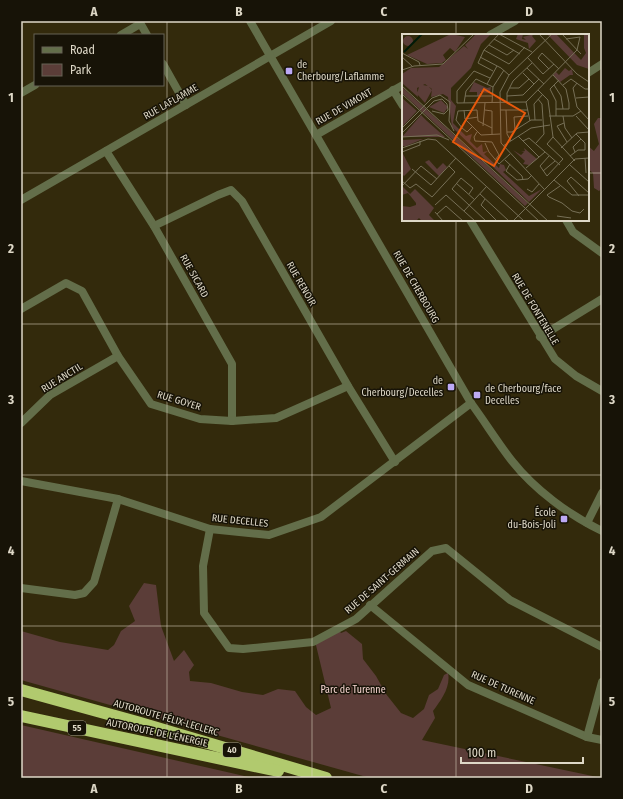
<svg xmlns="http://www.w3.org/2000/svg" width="623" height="799" viewBox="0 0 623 799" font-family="'Fira Sans Condensed',sans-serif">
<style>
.green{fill:#5b3d38}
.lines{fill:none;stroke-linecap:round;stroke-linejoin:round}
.minor{stroke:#636e4a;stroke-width:8}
.tertiary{stroke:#636e4a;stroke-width:8}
.motorway{stroke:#b1ca6e;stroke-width:12}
.grid{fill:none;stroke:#ded8c7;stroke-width:1;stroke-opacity:0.55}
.poi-dot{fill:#bca9f5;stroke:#171307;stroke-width:1.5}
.labels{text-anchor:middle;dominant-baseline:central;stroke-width:3;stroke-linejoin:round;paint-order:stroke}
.shield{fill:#171307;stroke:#a29d8d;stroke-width:1}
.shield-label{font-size:9px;font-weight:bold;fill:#ded8c7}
.poi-label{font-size:10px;fill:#ded8c7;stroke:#171307;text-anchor:start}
.street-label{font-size:10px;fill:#ded8c7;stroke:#171307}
.park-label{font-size:10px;fill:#f6d6d1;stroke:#171307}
.inset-river{fill:none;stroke:#001a08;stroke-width:2}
.inset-road{fill:none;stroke:#777057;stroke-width:1}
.view{fill:#e8590c;fill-opacity:0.15;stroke:#e8590c;stroke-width:2}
.inset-edge{fill:none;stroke:#ded8c7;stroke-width:2}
.neatline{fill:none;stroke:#ded8c7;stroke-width:1.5}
.grid-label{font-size:13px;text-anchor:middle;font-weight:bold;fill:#ded8c7}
</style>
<rect width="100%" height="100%" fill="#332a0c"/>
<g class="green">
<path d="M598,118H602V188L599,191L594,188L593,173L588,169V146L594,151L599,144L594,124Z"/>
<path d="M144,583L156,585L161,626L174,661L184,650L194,665L189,672L190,681L211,683L242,692L263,695L278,689L295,691L306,707L316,715L331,708L315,641L338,629L341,633L346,631L362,644L363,659L376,676L386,694L401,713L413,718L424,709L429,695L438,689L444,675L448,673C451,687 441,700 433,711L435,718L422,740L602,778H370L21,680V631L60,642L108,650L114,645L121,631L135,621L129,606Z"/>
<path d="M21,725L253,778H21Z"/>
</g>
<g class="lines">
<g class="minor">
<path d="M139,21L147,35"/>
<path d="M121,35L140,24"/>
<path d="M490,35L515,21"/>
<path d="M163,64L186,105"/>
<path d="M588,73L602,64"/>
<path d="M393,90L403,106"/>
<path d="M21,93L35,85"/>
<path d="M316,135L403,85"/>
<path d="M106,151L154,226L232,364V421"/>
<path d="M21,200L331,21"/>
<path d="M470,220L555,359L576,376L602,391"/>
<path d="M566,220L573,232L602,253"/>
<path d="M154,226L218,195L231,190L242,201L348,386L395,462"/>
<path d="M21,309L66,283L82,291L118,356L151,404L200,419L232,421L276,418L348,386"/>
<path d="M540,337L602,299"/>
<path d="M21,423L50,395L118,356"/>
<path d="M21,481L118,499L210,529L269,535L321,517L471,403"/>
<path d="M587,523L602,493"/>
<path d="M210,529L203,566L204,613L229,648L243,649L313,642L356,619L432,551L446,548L510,600L602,647"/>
<path d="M21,588L75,595L84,593L94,582L118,499"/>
<path d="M370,605L468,685L587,737L602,740"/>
<path d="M587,737L602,682"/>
</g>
<path class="tertiary" d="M250,21L471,403C485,422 498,443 512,461C535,490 569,515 602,531"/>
<g class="motorway">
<path d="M21,690L137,722L326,778"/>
<path d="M21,716L278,771"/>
</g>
</g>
<path class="grid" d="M167,21V778M312,21V778M456,21V35M21,173H403M588,173H602M456,220V778M21,324H602M21,475H602M21,626H602"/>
<g class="poi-dot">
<rect x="285" y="67" width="8" height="8" rx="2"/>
<rect x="447" y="383" width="8" height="8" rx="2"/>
<rect x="473" y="391" width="8" height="8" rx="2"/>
<rect x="560" y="515" width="8" height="8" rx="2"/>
</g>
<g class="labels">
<g class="shield">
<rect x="68" y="721" width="18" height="14" rx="3"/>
<rect x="223" y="743" width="18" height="14" rx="3"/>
</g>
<g class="shield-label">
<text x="77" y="728">55</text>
<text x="232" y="750">40</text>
</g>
<g class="poi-label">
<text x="297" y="65">de<tspan x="297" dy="12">Cherbourg/Laflamme</tspan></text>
<text x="443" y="381" text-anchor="end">de<tspan x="443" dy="12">Cherbourg/Decelles</tspan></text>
<text x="485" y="389">de Cherbourg/face<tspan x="485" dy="12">Decelles</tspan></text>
<text x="556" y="513" text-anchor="end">École<tspan x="556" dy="12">du-Bois-Joli</tspan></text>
</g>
<g class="street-label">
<text transform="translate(171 102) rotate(-30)">RUE LAFLAMME</text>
<text transform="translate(344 107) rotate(-30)">RUE DE VIMONT</text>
<text transform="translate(194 276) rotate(61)">RUE SICARD</text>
<text transform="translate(301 284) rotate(60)">RUE RENOIR</text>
<text transform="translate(416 287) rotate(60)">RUE DE CHERBOURG</text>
<text transform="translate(535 309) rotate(59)">RUE DE FONTENELLE</text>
<text transform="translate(62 378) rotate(-32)">RUE ANCTIL</text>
<text transform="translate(179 401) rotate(17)">RUE GOYER</text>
<text transform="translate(240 521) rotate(6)">RUE DECELLES</text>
<text transform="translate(382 581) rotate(-41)">RUE DE SAINT-GERMAIN</text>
<text transform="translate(503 688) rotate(24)">RUE DE TURENNE</text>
<text transform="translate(166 718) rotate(16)">AUTOROUTE FÉLIX-LECLERC</text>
<text transform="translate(157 733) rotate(12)">AUTOROUTE DE L'ÉNERGIE</text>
</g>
<g class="park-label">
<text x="353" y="690">Parc de Turenne</text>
</g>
</g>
<g transform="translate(402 34)">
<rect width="187" height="187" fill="#332a0c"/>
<path d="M49,0L63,3L53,18L48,14L41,21L44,26L40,29L25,30L5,21ZM74,0H89L79,10L69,34L49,54V66L54,72L51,89L64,102L70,100L68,107L75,114L80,110L81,118L86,117L82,120L97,134L98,130L102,131L104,136L101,138L127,162L140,155L127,168L50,93L46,63L41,60L29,63L30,55L23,50L15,54L16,63L0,49V40L9,34L37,33L62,12L66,15L63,11ZM116,0H121L120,5L124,6L121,3L132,0L130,2L134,7L127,15L126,9L114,5ZM145,0H154L179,26L184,19L182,14V0H187V35L175,31ZM1 7a5 5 0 1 1 10 0a5 5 0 1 1-10 0ZM163,34L167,37L170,35L171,41H168L158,48L151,41L154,38L157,41ZM72,48L85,54L89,53L88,59L78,58V62H75V58H67ZM21,51L26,52L30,56L23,69L15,60L17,53ZM0,53L126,169L123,172L0,59ZM0,64L15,77L0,93ZM39,66L46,73L42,79L27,73ZM19,81L25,87L43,103H0ZM21,105L4,112H0V106ZM122,114L135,125L127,131L121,130L123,127L111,116L119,121L122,118H119L123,117ZM0,118L9,135L2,142L0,140ZM27,126L35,135L41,129L45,133L37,142L23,128ZM0,152L8,160L13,155L32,174L27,181L33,187H20L17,184L14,187H0V172L8,173L14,171V169L6,159L0,161Z" fill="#5b3d38"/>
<path class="inset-river" d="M187,6V30M2,18L20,0"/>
<path class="inset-road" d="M137,0L175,40L187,48M160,0L179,20M92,5L118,20M87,11L105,21L112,16M82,16L107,30L123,13M0,19L17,28L18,31M0,23L10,32M78,23L99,34L107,41M125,23L141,40L152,30M125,34L142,50M147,35L136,24L140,19L157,35M0,36L12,32L41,30L72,0M91,37L76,29L82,16L97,0L130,18M121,39L132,50M151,41L164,55L167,69V75H154M88,44L72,37L55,57V69L124,68L175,16L178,3L164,5M175,49L171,54L175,73L187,86M85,50L95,32M152,51L159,62L161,75M161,51L169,45L183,55H187M0,52L146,187M108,54H117L127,45M136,56L146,66L151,103L173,127M0,60L137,187M63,62H90M105,62L121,61L137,45M174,64L187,63M124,68L128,87M62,69L64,57L74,45L91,53M90,69L91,53L102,36M105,69V59L111,47L130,29M62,76L63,85L79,101L98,100M83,76L90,77V101M98,76H126M104,76L105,100L109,107M147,82H171L179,77M154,82V67L148,55L157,46M161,82L163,94L170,104M174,82L187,96M63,85L76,83M133,86L132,70L141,60M162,89L155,92L165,108M81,92L83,69M70,93L65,98L60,94L54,86L56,77L75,76L76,87L90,94M0,94L30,64L38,61L48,68L47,87L52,97M113,96L112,83L126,82M75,98L72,103L73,107L90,108L97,121L93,126M105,98H110L129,86H140M0,99L32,67L40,65L45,70L46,76L42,80L30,77M116,102L137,123M0,103L35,101L47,106M151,103L145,110L161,125M121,107L127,104L158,131M83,109L87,118L97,130L108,120M134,109L142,100L140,70L136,65M101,112L129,94L148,91M0,114L26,105L34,106L122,187M159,114L175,99L187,98M0,118L18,111V107M173,118L171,113L179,105M147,122L138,132L145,142L161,125M168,122L176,116H183V109L174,100M183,124L184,139M103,126L120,142L121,146M108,130L104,137L115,146L126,145L130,141M168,131L187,148M124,134L143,118M10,135L29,151L54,124M141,137L153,127M152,146L170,161H187M0,147L8,154L14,150L30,163L53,138L47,132M54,149L73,166M0,152L19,132L35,145M125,155L130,158L137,150M142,155L99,109L98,58L107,41L150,0M67,160L71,154L59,144L50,155L84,187M78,160L107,187M177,162L165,147L169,143L187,159M147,163L160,169L170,177M147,163L145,161L158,152M83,165L79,171L95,187M33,171L44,161L73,187M62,177L85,152M170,177L178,179L182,175M33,178L41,187M35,180L44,172L61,187M155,182L169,184M111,187L173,125L187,124"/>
<path class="view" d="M82,55L123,79L92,132L51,108Z"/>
<rect width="187" height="187" class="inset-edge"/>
</g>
<rect width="623" height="799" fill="none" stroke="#171307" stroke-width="44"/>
<rect x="34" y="34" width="130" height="52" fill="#171307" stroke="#676254"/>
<rect x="42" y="47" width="20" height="6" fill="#636e4a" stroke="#676254"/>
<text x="70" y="54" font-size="12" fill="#ded8c7">Road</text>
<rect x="42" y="64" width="20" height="12" fill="#5b3d38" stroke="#676254"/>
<text x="70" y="74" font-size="12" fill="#ded8c7">Park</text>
<path d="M461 757v6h122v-6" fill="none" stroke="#ded8c7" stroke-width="2"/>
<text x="467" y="757" font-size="12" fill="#ded8c7" stroke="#171307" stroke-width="3" paint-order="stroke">100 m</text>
<rect x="22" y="22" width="579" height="755" class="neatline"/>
<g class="grid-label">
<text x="94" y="16">A</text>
<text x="239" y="16">B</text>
<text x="384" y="16">C</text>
<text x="529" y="16">D</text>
<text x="11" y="102">1</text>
<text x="612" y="102">1</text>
<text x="11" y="253">2</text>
<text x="612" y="253">2</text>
<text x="11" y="404">3</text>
<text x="612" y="404">3</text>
<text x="11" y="555">4</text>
<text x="612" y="555">4</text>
<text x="11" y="706">5</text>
<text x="612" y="706">5</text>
<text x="94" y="793">A</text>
<text x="239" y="793">B</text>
<text x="384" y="793">C</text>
<text x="529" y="793">D</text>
</g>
</svg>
